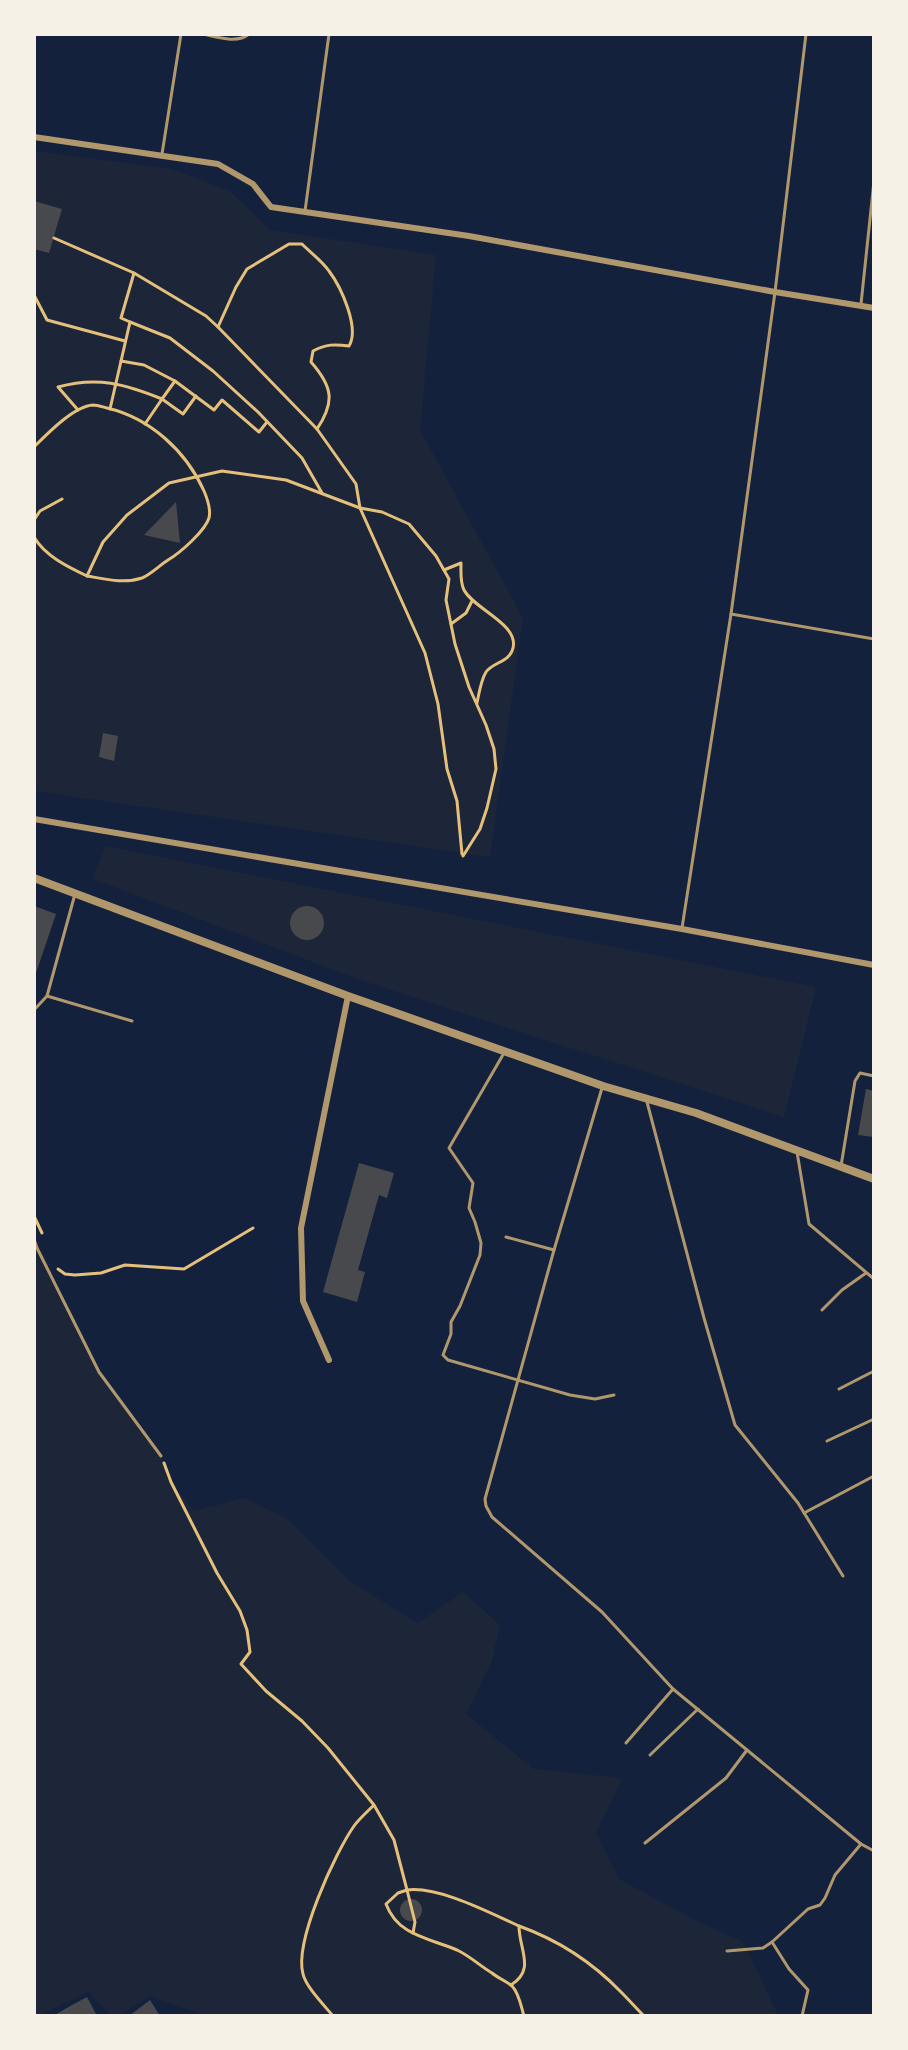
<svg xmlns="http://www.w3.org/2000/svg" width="908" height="2050" viewBox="0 0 908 2050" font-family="'Roboto Condensed',sans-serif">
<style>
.green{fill:#1d2539}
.building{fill:#48494c}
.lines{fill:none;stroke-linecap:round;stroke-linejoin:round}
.path{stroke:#e5c07b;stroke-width:3}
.service{stroke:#b1986c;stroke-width:3}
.minor{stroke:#b1986c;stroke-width:6}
.tertiary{stroke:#b1986c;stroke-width:8}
</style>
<rect width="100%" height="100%" fill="#14213d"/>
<g class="green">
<path d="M35,151L172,169L230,191L270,230L436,255L420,430L523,618L490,857L35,791Z"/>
<path d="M105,846L816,987L784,1117L363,981L93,879Z"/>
<path d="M34,1239L37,1248L99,1372L161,1456L171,1482L194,1511L244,1498L288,1519L351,1582L418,1623L463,1592L500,1625L492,1661L466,1714L534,1769L622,1778L596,1833L619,1879L697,1921L743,1942L778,2015L199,2016L194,2012L150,1996L120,2015L111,2016L89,1992L39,2015H35Z"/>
</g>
<g class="building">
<path d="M34,201L62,209L49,253L34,249Z"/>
<path d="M176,502L180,543L144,535Z"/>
<path d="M103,733L118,736L114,761L99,757Z"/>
<path d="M34,906L56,914L35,976H34Z"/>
<circle cx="307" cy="923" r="17"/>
<path d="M866,1089L874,1091V1137L858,1135Z"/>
<path d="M359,1163L394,1173L387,1198L379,1195L358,1270L365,1272L357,1302L323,1292Z"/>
<circle cx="411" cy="1910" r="11"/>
<path d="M87,1997L97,2016H53L72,2005Z"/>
<path d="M150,2000L160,2016H129Z"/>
</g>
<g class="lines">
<g class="path">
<path d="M54,238L134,273L121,318L130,322L110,409"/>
<path d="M134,273L206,316L218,327L317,429L356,484L360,508L425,653L438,704L447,769L457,801L462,854"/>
<path d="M34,295L47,320L125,341"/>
<path d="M130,322L170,338L213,371L258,412L302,458L322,493"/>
<path d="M218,327L236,287L247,269L289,244H302C311,253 322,261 329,271C341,287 360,328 349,346C335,344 326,344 313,351L311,362C333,387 335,402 317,429"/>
<path d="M121,361L144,365L175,381L162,399L183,414L196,396"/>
<path d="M175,381L214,410L222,400L259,432L267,422"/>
<path d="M78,410L58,387C97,376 125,384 162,399L145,424"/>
<path d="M34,447C47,434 74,406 93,405C97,405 103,407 107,408C150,418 186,451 204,491C207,498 211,510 209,518C205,531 180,553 168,560C160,565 150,575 142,578C124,584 105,579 87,576L103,542L127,515L169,483L222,471L286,480L360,508L382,512L409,524L436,556L449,579L446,600L455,644L469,687L486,725L494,749L496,769L487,808L480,829L463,856"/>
<path d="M34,520L40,511L62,499"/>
<path d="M34,537C45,556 68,567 87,576"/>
<path d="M444,570L461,563C461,572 460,582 464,590C474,609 519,624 513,648C510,662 493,662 486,672C481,680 479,693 477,703"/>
<path d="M451,624L466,613L472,601"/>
<path d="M34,1216L42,1233"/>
<path d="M58,1269L65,1274L75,1275L101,1273L125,1265L184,1269L253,1228"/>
<path d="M164,1463L171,1482L217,1573L240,1611L247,1630L250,1652L241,1664L266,1691L302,1721L328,1748L374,1805L394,1840L407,1890L398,1893L386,1904C398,1936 429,1938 457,1950C470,1956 480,1966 492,1973C498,1978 506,1981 512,1986C519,1993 521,2006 524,2016"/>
<path d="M519,1926C558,1940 593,1963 621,1992C629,2000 636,2008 644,2016"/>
<path d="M413,1933L415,1922L407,1890C439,1886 490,1913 519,1926C519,1950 536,1969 511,1985"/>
<path d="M333,2016C324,2005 306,1987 303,1974C294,1942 335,1853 354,1826C359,1819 367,1812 373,1806"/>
</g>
<g class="service">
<path d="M203,34C217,37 237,44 249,34"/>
<path d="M162,154L181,34"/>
<path d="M305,211L329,34"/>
<path d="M861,304L874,181"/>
<path d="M731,614L874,639"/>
<path d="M682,928L731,614L775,292L806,34"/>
<path d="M47,996L132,1021"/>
<path d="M34,1010L47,996L75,894"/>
<path d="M504,1053L449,1148L473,1183L469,1208L475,1222L481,1243L480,1255L460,1306L451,1322V1334L443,1355L448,1360L570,1395L595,1399L614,1395"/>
<path d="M602,1088L554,1250L485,1499L486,1506L492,1517L602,1612L673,1689L861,1844L874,1851"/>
<path d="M647,1102L704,1318L735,1425L798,1503L843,1576"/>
<path d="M797,1152L809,1224L874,1279"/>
<path d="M841,1166L855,1081L860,1073L874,1076"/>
<path d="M506,1237L554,1250"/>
<path d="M34,1239L37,1248L99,1372L161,1456"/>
<path d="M822,1310L842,1290L866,1273"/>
<path d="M839,1389L874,1371"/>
<path d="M827,1441L874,1419"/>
<path d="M804,1513L874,1476"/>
<path d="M626,1743L673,1689"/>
<path d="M650,1755L698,1709"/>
<path d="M645,1843L726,1778L747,1750"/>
<path d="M772,1942L789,1969L808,1990L802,2016"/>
<path d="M727,1951L763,1948L772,1942L808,1909L820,1905L825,1898L835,1875L861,1844"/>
</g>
<g class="minor">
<path d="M34,137L218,164L253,184L271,207L469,236L775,292L874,308"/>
<path d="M34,819L682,929L874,965"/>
<path d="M329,1360L303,1301L301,1228L348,996"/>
</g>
<path class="tertiary" d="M34,878L348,996L603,1086L696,1113L874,1179"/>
</g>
<rect width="908" height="2050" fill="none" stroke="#f6f1e7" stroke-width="72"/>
</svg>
